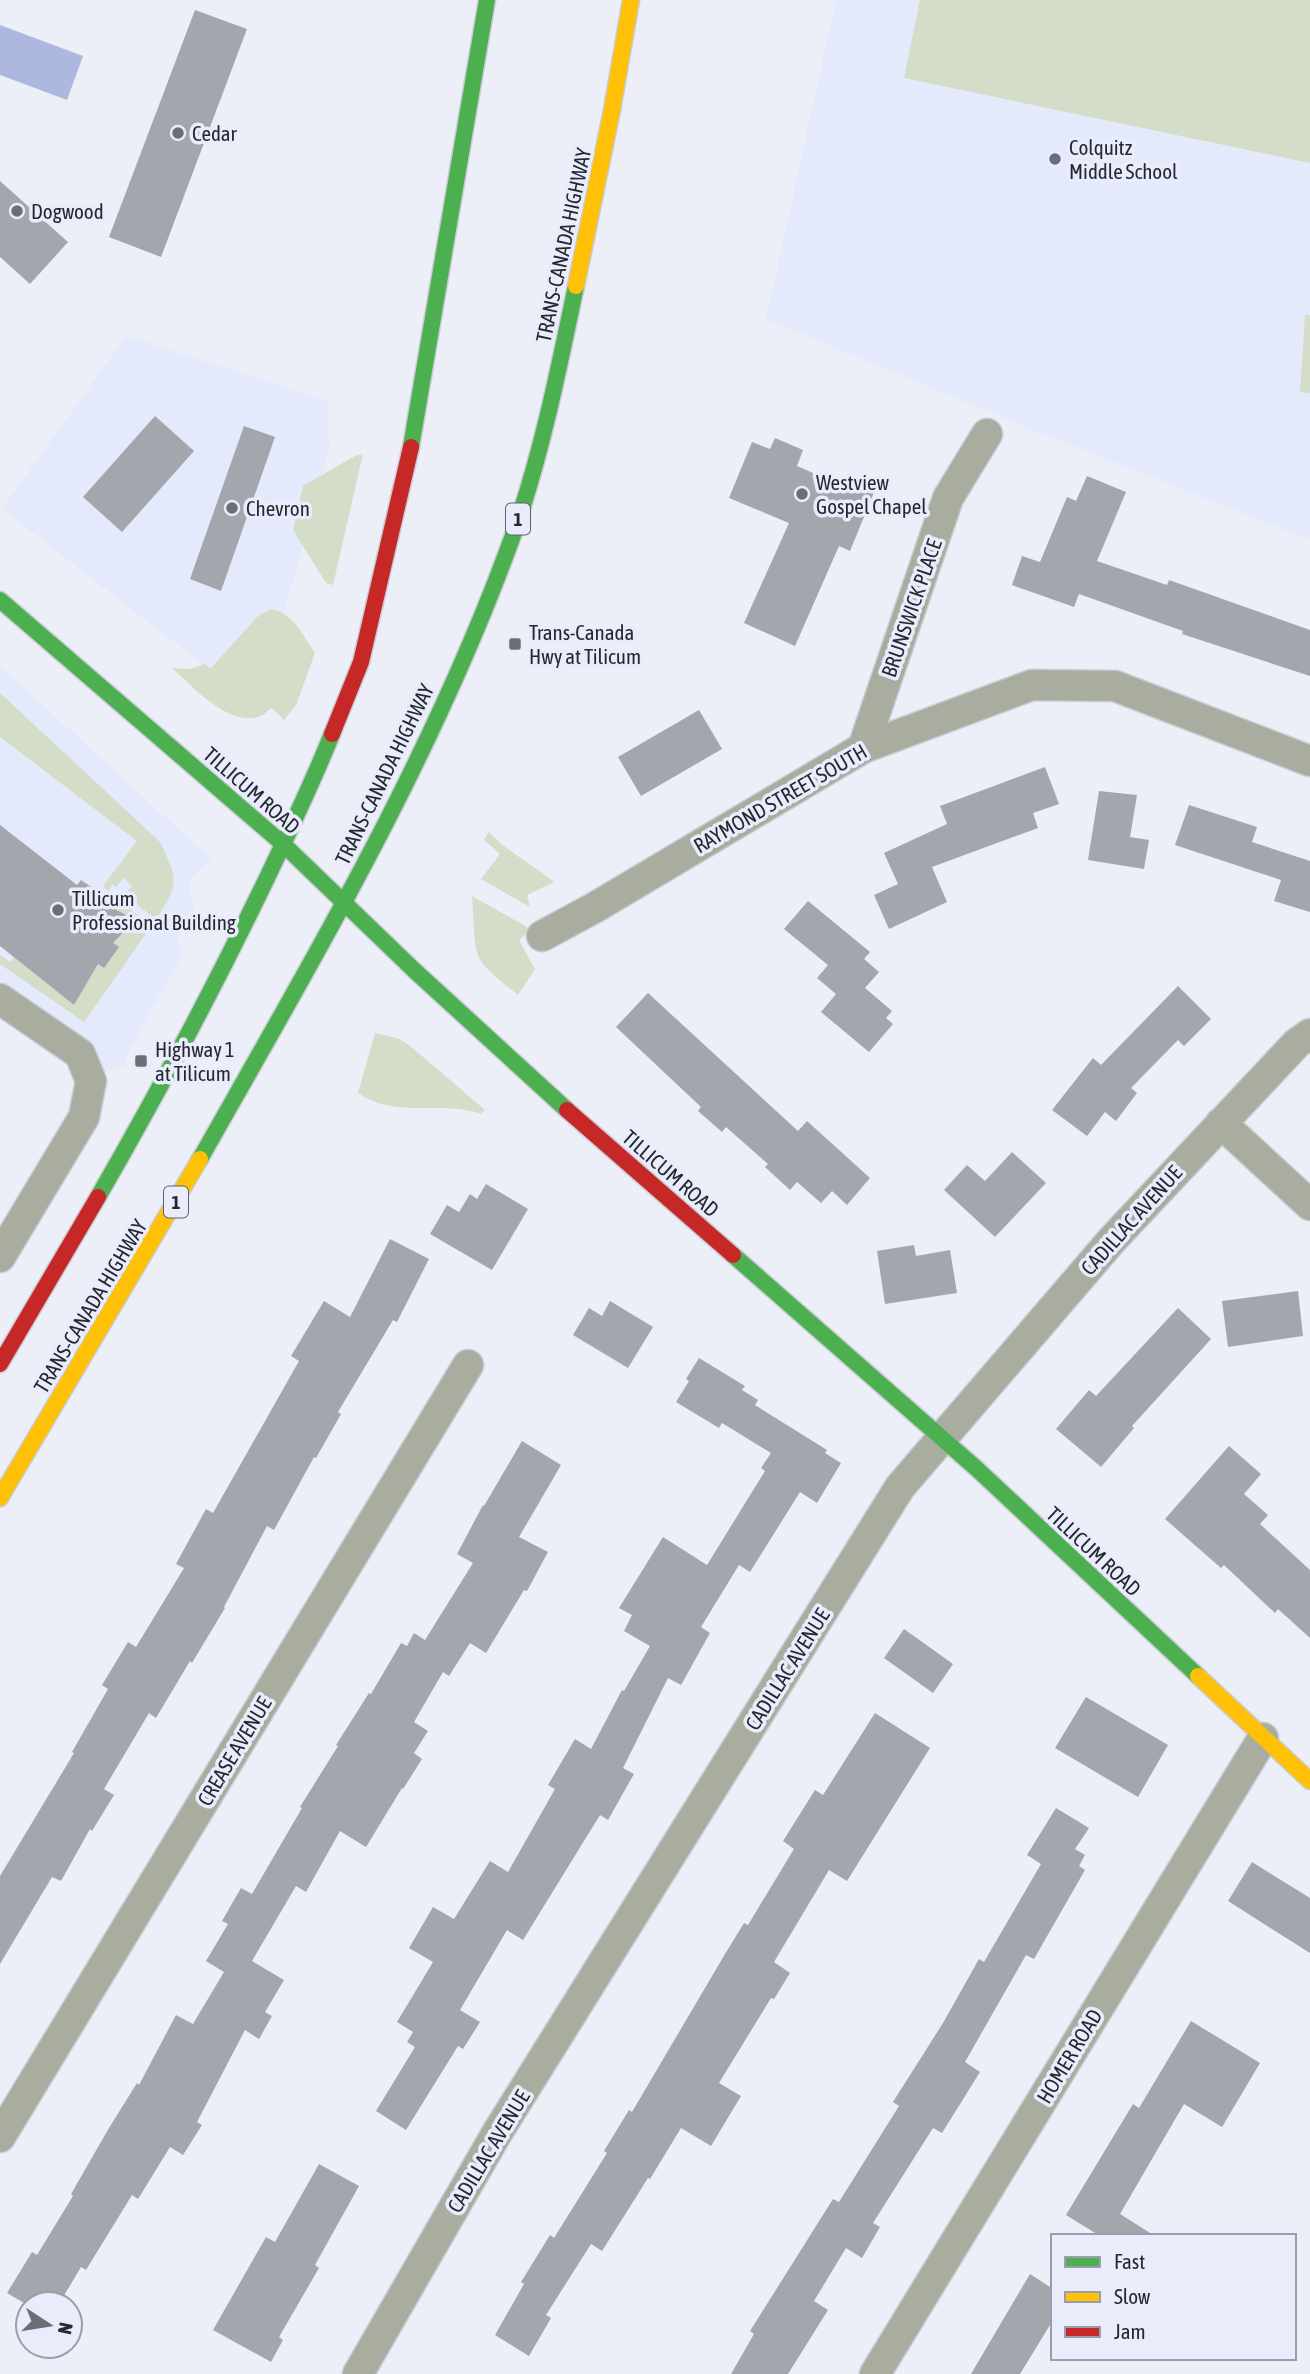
<svg xmlns="http://www.w3.org/2000/svg" width="1310" height="2374" viewBox="0 0 1310 2374" font-family="'Asap Condensed',sans-serif">
<style>
.built{fill:#e4eafb}
.green{fill:#d4ddc7}
.water{fill:#adb8df}
.building{fill:#a4a6ae}
.lines{fill:none;stroke-linecap:round;stroke-linejoin:round}
.street-casing{stroke:#c9ccd3;stroke-width:33}
.fast-casing{stroke:#c9ccd3;stroke-width:19}
.slow-casing{stroke:#c9ccd3;stroke-width:19}
.jam-casing{stroke:#c9ccd3;stroke-width:19}
.street{stroke:#a8ada0;stroke-width:30}
.fast{stroke:#4caf50;stroke-width:16}
.slow{stroke:#ffc107;stroke-width:16}
.jam{stroke:#c62828;stroke-width:16}
.poi-dot{fill:#6b6e76;stroke:#e8ecfb;stroke-width:2.5}
.labels{text-anchor:middle;dominant-baseline:central;stroke-width:7;stroke-linejoin:round;paint-order:stroke}
.shield{fill:#e8ecfb;stroke:#60636e;stroke-width:2}
.shield-label{font-size:19px;font-weight:bold;fill:#252831}
.poi-label{font-size:21px;fill:#252831;stroke:#e8ecfb;text-anchor:start}
.street-label{font-size:21px;fill:#252831;stroke:#e8ecfb}
</style>
<rect width="100%" height="100%" fill="#eceff7"/>
<g class="built">
<path d="M836,0H1310V540L1033,430L766,319Z"/>
<path d="M126,336L328,401L329,450L258,707L2,509Z"/>
<path d="M0,666L211,859L192,876L189,888L195,908L178,940L181,956L128,1052L125,1066L102,1071L84,1043L74,1031L0,981Z"/>
</g>
<g class="green">
<path d="M920,0H1310V163L904,78Z"/>
<path d="M1305,315H1310V393L1300,392Z"/>
<path d="M363,454L333,585L326,583L293,530L303,486L355,456Z"/>
<path d="M270,609C293,612 303,636 315,653L296,705L284,720L272,708C268,710 263,716 258,717C228,726 192,686 172,668L190,669L205,664L210,669L258,616Z"/>
<path d="M0,693L160,842C178,880 180,883 156,919L124,895L132,886L124,878L116,887L113,884L108,891L103,886L137,841L0,737Z"/>
<path d="M489,832C507,852 532,864 554,882L527,895L530,907L481,879L500,854L484,840Z"/>
<path d="M102,896L110,902L112,900L118,904L120,902L152,925L84,1022L0,964V955L11,962L14,957L74,1005L98,964L104,968L118,947L113,943L99,900Z"/>
<path d="M472,896L527,927V933L519,940L535,969L518,995C506,985 490,974 481,961C472,948 474,913 472,896Z"/>
<path d="M375,1033L397,1038L408,1044L485,1110L481,1114C440,1099 397,1120 358,1093Z"/>
</g>
<path class="water" d="M0,25L83,56L67,100L0,75Z"/>
<g class="building">
<path d="M195,10L247,29L161,257L109,237Z"/>
<path d="M0,181L68,242L30,284L0,257Z"/>
<path d="M155,416L194,451L122,532L83,497Z"/>
<path d="M244,426L275,437L221,591L190,579Z"/>
<path d="M775,438L803,450L797,466L843,486L846,478L875,490L850,551L839,546L795,646L744,623L789,523L729,498L752,442L770,449Z"/>
<path d="M1087,476L1126,492L1097,561L1167,585L1169,580L1310,630V676L1182,634L1183,631L1079,594L1074,607L1012,585L1022,556L1040,562L1067,497L1076,501Z"/>
<path d="M699,710L722,749L641,796L618,757Z"/>
<path d="M1045,767L1059,804L1033,813L1038,828L932,867L947,902L889,929L874,895L898,884L884,853L947,824L940,806Z"/>
<path d="M1099,791L1137,795L1130,837L1149,840L1144,869L1088,860Z"/>
<path d="M1189,805L1257,827L1252,842L1310,861V912L1274,901L1281,880L1175,845Z"/>
<path d="M0,825L77,885L81,880L103,895L98,900L135,920L113,943L119,947L104,968L98,964L74,1005L0,946Z"/>
<path d="M808,901L870,952L864,959L879,972L865,988L892,1011L886,1018L893,1024L869,1052L821,1012L836,994L817,978L828,965L784,929Z"/>
<path d="M1178,986L1211,1019L1184,1046L1178,1040L1131,1088L1137,1093L1116,1121L1105,1112L1087,1136L1052,1110L1093,1058L1101,1065Z"/>
<path d="M648,993L798,1131L807,1121L870,1178L847,1205L832,1191L821,1203L797,1182L790,1190L765,1167L768,1164L726,1127L722,1132L698,1111L701,1107L616,1027Z"/>
<path d="M1012,1152L1046,1183L995,1237L944,1190L967,1165L985,1181Z"/>
<path d="M486,1184L528,1209L492,1270L430,1234L447,1205L459,1212L470,1194L477,1199Z"/>
<path d="M390,1239L429,1259L397,1322L393,1320L338,1412L341,1414L316,1458L314,1457L274,1530L267,1526L224,1607L225,1608L192,1663L190,1661L156,1718L149,1713L104,1789L114,1795L92,1831L90,1829L61,1881L52,1877L0,1964V1876L74,1753L72,1752L108,1689L102,1685L128,1642L136,1647L184,1568L176,1564L206,1509L213,1513L299,1361L291,1356L324,1301L350,1317Z"/>
<path d="M914,1245L916,1256L950,1250L957,1293L885,1304L877,1251Z"/>
<path d="M1298,1291L1303,1336L1228,1347L1222,1301Z"/>
<path d="M610,1301L653,1327L628,1368L573,1335L589,1308L602,1316Z"/>
<path d="M1178,1308L1211,1339L1132,1426L1134,1428L1101,1467L1056,1429L1089,1390L1096,1396Z"/>
<path d="M699,1358L745,1386L742,1390L758,1400L755,1405L827,1450L825,1453L841,1463L817,1503L800,1492L750,1572L739,1565L701,1627L710,1633L681,1685L668,1678L623,1768L634,1774L608,1820L600,1815L523,1940L507,1930L460,2010L480,2022L463,2049L458,2046L406,2130L376,2111L415,2047L407,2042L413,2032L397,2022L433,1962L409,1948L433,1907L454,1919L490,1861L508,1872L555,1789L548,1785L575,1739L591,1749L622,1690L624,1691L650,1646L624,1631L632,1615L619,1608L663,1537L707,1565L765,1471L761,1468L771,1453L722,1423L719,1428L676,1402L689,1381L686,1379Z"/>
<path d="M522,1441L561,1465L519,1537L548,1552L527,1591L524,1590L486,1653L470,1643L449,1676L443,1672L414,1722L428,1731L414,1753L422,1759L403,1789L402,1788L366,1847L340,1831L306,1892L296,1886L252,1961L284,1980L265,2012L272,2016L259,2039L245,2030L197,2122L202,2125L183,2155L170,2147L138,2199L132,2195L86,2270L81,2267L59,2304H26L7,2293L32,2252L37,2255L73,2196L71,2194L109,2128L137,2083L139,2085L176,2015L193,2024L224,1972L206,1961L228,1924L222,1921L241,1888L252,1894L302,1808L300,1807L338,1746L336,1745L369,1693L371,1694L401,1643L407,1646L414,1633L425,1640L473,1563L457,1554L483,1505L484,1506Z"/>
<path d="M1229,1446L1261,1474L1244,1494L1268,1515L1260,1524L1310,1570V1638L1278,1609L1275,1613L1224,1565L1221,1568L1165,1519Z"/>
<path d="M904,1629L953,1664L933,1693L884,1658Z"/>
<path d="M1086,1697L1168,1745L1138,1797L1055,1748Z"/>
<path d="M875,1713L930,1748L847,1881L829,1870L774,1962L790,1973L774,1999L771,1998L719,2083L741,2096L711,2146L681,2128L650,2179L648,2178L602,2251L591,2244L546,2315L551,2318L529,2356L495,2335L524,2284L521,2282L550,2235L554,2238L607,2153L604,2151L629,2110L632,2112L725,1954L744,1923L748,1925L794,1849L783,1841L815,1790L823,1795Z"/>
<path d="M1056,1808L1089,1828L1075,1849L1085,1855L1079,1866L1085,1870L1034,1959L1026,1955L965,2062L980,2072L942,2133L933,2128L873,2223L880,2227L862,2258L846,2248L814,2301L828,2310L788,2374H731L754,2334L750,2331L833,2199L839,2202L899,2106L893,2102L943,2023L979,1959L984,1962L1041,1864L1027,1855Z"/>
<path d="M1252,1862L1310,1898V1953L1228,1901Z"/>
<path d="M1191,2021L1260,2063L1222,2127L1184,2104L1120,2214L1155,2236H1100L1066,2215L1133,2104L1139,2108Z"/>
<path d="M319,2164L359,2186L315,2265L319,2268L279,2337L283,2340L271,2362L213,2330L266,2237L275,2242Z"/>
<path d="M1030,2274L1053,2289V2320L1020,2374H971Z"/>
</g>
<g class="lines">
<g class="street-casing">
<g id="street">
<path d="M863,748L948,498L987,434"/>
<path d="M542,936L594,908L863,748L1032,685L1115,686L1310,761"/>
<path d="M0,999L80,1054L91,1081L84,1117L0,1257"/>
<path d="M1221,1123L1310,1205"/>
<path d="M0,2137L468,1365"/>
<path d="M358,2374L497,2133L900,1487L1112,1240L1297,1043L1310,1034"/>
<path d="M875,2374L1263,1738"/>
</g>
</g>
<g class="fast-casing">
<g id="fast">
<path d="M411,447L487,0"/>
<path d="M0,600L283,844L415,971L567,1110"/>
<path d="M200,1159C316,954 437,750 516,527C543,448 559,367 576,286"/>
<path d="M98,1197C158,1093 214,988 266,880C289,832 312,784 332,734"/>
<path d="M733,1255L977,1469L1198,1676"/>
</g>
</g>
<g class="slow-casing">
<g id="slow">
<path d="M576,286L612,110L631,0"/>
<path d="M0,1498L200,1159"/>
<path d="M1198,1676L1310,1781"/>
</g>
</g>
<g class="jam-casing">
<g id="jam">
<path d="M332,734L361,662L411,447"/>
<path d="M567,1110L733,1255"/>
<path d="M0,1364L98,1197"/>
</g>
</g>
<use href="#street" class="street"/>
<use href="#fast" class="fast"/>
<use href="#slow" class="slow"/>
<use href="#jam" class="jam"/>
</g>
<g class="poi-dot">
<circle cx="178" cy="133" r="7"/>
<circle cx="1055" cy="159" r="7"/>
<circle cx="17" cy="211" r="7"/>
<circle cx="802" cy="494" r="7"/>
<circle cx="232" cy="508" r="7"/>
<rect x="508" y="637" width="14" height="14" rx="3.5"/>
<circle cx="58" cy="910" r="7"/>
<rect x="134" y="1054" width="14" height="14" rx="3.5"/>
</g>
<g class="labels">
<g class="shield">
<rect x="506" y="503.5" width="24" height="31" rx="5"/>
<rect x="164" y="1186.5" width="24" height="31" rx="5"/>
</g>
<g class="shield-label">
<text x="518" y="519">1</text>
<text x="176" y="1202">1</text>
</g>
<g class="poi-label">
<text x="192" y="133">Cedar</text>
<text x="1069" y="147">Colquitz<tspan x="1069" dy="24">Middle School</tspan></text>
<text x="31" y="211">Dogwood</text>
<text x="816" y="482">Westview<tspan x="816" dy="24">Gospel Chapel</tspan></text>
<text x="246" y="508">Chevron</text>
<text x="529" y="632">Trans-Canada<tspan x="529" dy="24">Hwy at Tilicum</tspan></text>
<text x="72" y="898">Tillicum<tspan x="72" dy="24">Professional Building</tspan></text>
<text x="155" y="1049">Highway 1<tspan x="155" dy="24">at Tilicum</tspan></text>
</g>
<g class="street-label">
<text transform="translate(563 245) rotate(-78)">TRANS-CANADA HIGHWAY</text>
<text transform="translate(911 608) rotate(-71)">BRUNSWICK PLACE</text>
<text transform="translate(384 774) rotate(-64)">TRANS-CANADA HIGHWAY</text>
<text transform="translate(252 790) rotate(41)">TILLICUM ROAD</text>
<text transform="translate(780 798) rotate(-30)">RAYMOND STREET SOUTH</text>
<text transform="translate(671 1173) rotate(41)">TILLICUM ROAD</text>
<text transform="translate(1131 1220) rotate(-48)">CADILLAC AVENUE</text>
<text transform="translate(90 1306) rotate(-59)">TRANS-CANADA HIGHWAY</text>
<text transform="translate(1094 1551) rotate(43)">TILLICUM ROAD</text>
<text transform="translate(787 1669) rotate(-58)">CADILLAC AVENUE</text>
<text transform="translate(234 1751) rotate(-59)">CREASE AVENUE</text>
<text transform="translate(1069 2056) rotate(-59)">HOMER ROAD</text>
<text transform="translate(488 2151) rotate(-59)">CADILLAC AVENUE</text>
</g>
</g>
<rect x="1051" y="2234" width="245" height="126" fill="#e8ecfb" stroke="#9a9eaa" stroke-width="2"/>
<rect x="1065" y="2257" width="35" height="10" fill="#4caf50" stroke="#9a9eaa" stroke-width="2"/>
<text x="1114" y="2269" font-size="21" fill="#252831">Fast</text>
<rect x="1065" y="2292" width="35" height="10" fill="#ffc107" stroke="#9a9eaa" stroke-width="2"/>
<text x="1114" y="2304" font-size="21" fill="#252831">Slow</text>
<rect x="1065" y="2327" width="35" height="10" fill="#c62828" stroke="#9a9eaa" stroke-width="2"/>
<text x="1114" y="2339" font-size="21" fill="#252831">Jam</text>
<g transform="translate(49 2325) rotate(102)"><circle r="33" fill="#e8ecfb" stroke="#9a9eaa" stroke-width="2"/>
<path d="M0-5L12 26L0 18L-12 26Z" fill="#6b6e76"/>
<text y="-10" font-size="19" font-weight="bold" text-anchor="middle" fill="#252831">N</text>
</g>
</svg>
